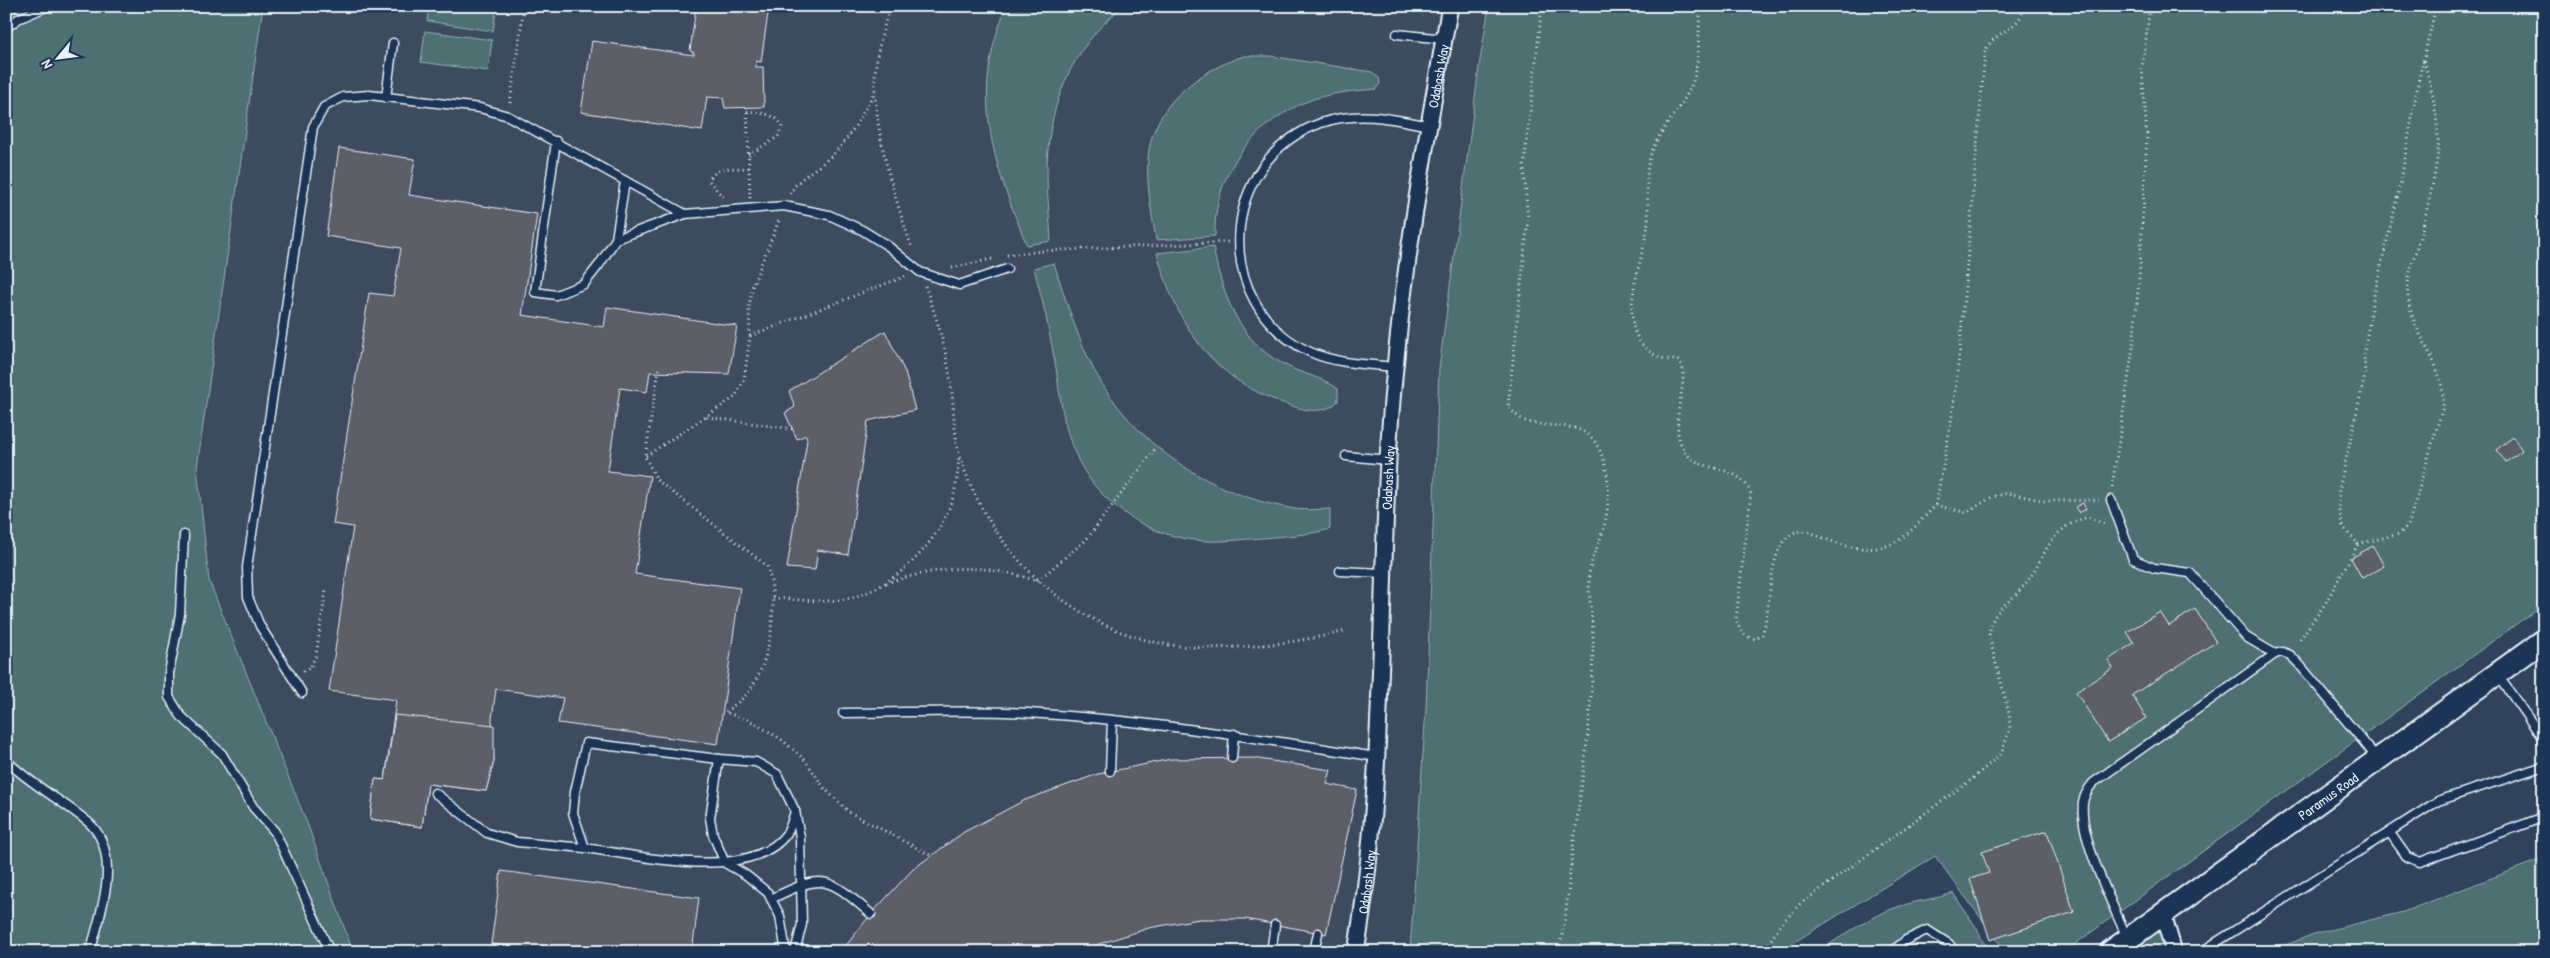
<svg xmlns="http://www.w3.org/2000/svg" width="2550" height="958" viewBox="0 0 2550 958" font-family="'Patrick Hand',sans-serif">
<style>
.built{fill:#3d4b5f}
.green{fill:#4d7071;stroke:#9ab0b4}
.building{fill:#5b5f66;stroke:#e8f1f8}
.lines{fill:none;stroke-linecap:round;stroke-linejoin:round}
.service-casing{stroke:#e8f1f8;stroke-width:11}
.minor-casing{stroke:#e8f1f8;stroke-width:19}
.secondary-casing{stroke:#e8f1f8;stroke-width:25}
.path{stroke:#e8f1f8;stroke-width:3;stroke-dasharray:1 4;stroke-linecap:butt}
.service{stroke:#1d3557;stroke-width:8}
.minor{stroke:#1d3557;stroke-width:15}
.secondary{stroke:#1d3557;stroke-width:21}
.labels{text-anchor:middle;dominant-baseline:central;stroke-width:4;stroke-linejoin:round;paint-order:stroke}
.street-label{font-size:14px;fill:#e8f1f8;stroke:#1d3557}
</style>
<rect width="100%" height="100%" fill="#30425c"/>
<filter id="ink" filterUnits="userSpaceOnUse"><feTurbulence type="fractalNoise" baseFrequency=".02" numOctaves="2"/><feDisplacementMap in="SourceGraphic" scale="10" xChannelSelector="R" yChannelSelector="G"/><feConvolveMatrix kernelMatrix="1 2 1 2 8 2 1 2 1" color-interpolation-filters="sRGB"/></filter>
<g filter="url(#ink)">
<path class="built" d="M263,6H1489L1480,60L1439,369L1426,708L1410,952H353L307,823L209,581L197,467Z"/>
<g class="green">
<path d="M6,6H263L197,467L209,581L307,823L353,952H6Z"/>
<path d="M429,6H497L493,31L427,21Z"/>
<path d="M1007,6H1124C1070,47 1046,110 1047,176C1047,197 1050,219 1051,241L1027,245C992,162 969,92 1007,6Z"/>
<path d="M1489,6H2544V604L2064,952H2006L1935,856L1778,952H1410L1426,708L1439,369L1480,60Z"/>
<path d="M425,31L492,40L488,71L421,62Z"/>
<path d="M1244,56H1270L1372,72L1379,78L1380,84L1376,89C1354,91 1328,93 1308,101C1252,124 1213,175 1215,236L1156,240C1152,214 1146,186 1148,159C1151,106 1198,71 1244,56Z"/>
<path d="M1213,247C1222,294 1239,342 1285,365C1301,374 1323,377 1338,389V401C1326,414 1307,411 1292,406C1214,382 1178,329 1157,253Z"/>
<path d="M1054,263C1065,299 1077,336 1094,370C1134,444 1207,493 1289,508C1302,511 1317,509 1330,509V529C1309,535 1285,536 1263,538C1244,539 1225,542 1206,541C1151,539 1096,504 1075,453C1063,426 1060,396 1056,368C1050,334 1043,301 1034,268Z"/>
<path d="M2544,858V952H2268L2314,934L2403,912Z"/>
<path d="M1953,893L1976,927L1983,942L1997,952H1947L1928,933L1902,952H1818C1840,937 1879,911 1904,905C1920,900 1936,899 1953,893Z"/>
<path d="M2163,914L2174,952H2110Z"/>
</g>
<g class="building">
<path d="M696,6H769L761,62L756,61V67H763L764,107L725,108L723,98L707,97L702,131L581,112L592,41L694,55V53L690,51Z"/>
<path d="M339,148L415,159L409,195L537,214L522,315L604,327L607,307L737,326L729,374L650,372L647,392L620,388L608,471L650,476L635,574L740,588L718,744L558,723L563,698L496,689L492,719L494,761L486,791L428,784L422,827L370,819L375,779L385,780L396,700L329,691L353,527L333,524L369,293L393,296L401,248L326,236Z"/>
<path d="M885,331L905,372L915,410L868,421L848,555L818,550L815,570L787,568L807,440L806,435L797,439L785,413L795,407L789,391Z"/>
<path d="M2513,437L2522,450L2506,462L2496,450Z"/>
<path d="M2083,503L2086,509L2079,513L2075,507Z"/>
<path d="M2373,546L2384,566L2362,578L2351,558Z"/>
<path d="M2195,609L2216,642L2132,695L2146,718L2108,742L2076,692L2113,668L2108,660L2134,643L2127,632L2160,612L2169,626Z"/>
<path d="M2544,697V713L2537,703Z"/>
<path d="M395,715L494,725V761L486,791L428,784L422,827L370,819L375,779L385,780Z"/>
<path d="M1252,758L1331,770L1327,784L1357,790L1326,934L1245,919H1199L1149,928L1099,944L1085,952H841L871,914L913,869L964,832L1025,800L1098,774L1171,759Z"/>
<path d="M2047,831L2074,912L1990,940L1970,879L1989,873L1982,852Z"/>
<path d="M501,871L699,898L692,952H550L491,944Z"/>
</g>
<g class="lines">
<g class="service-casing">
<g id="service">
<path d="M6,28L18,19L48,6"/>
<path d="M1397,34L1444,39"/>
<path d="M386,98L393,43"/>
<path d="M556,141L535,292L556,295L584,284L599,265L616,239L685,214"/>
<path d="M616,239L625,181"/>
<path d="M1396,367C1367,364 1337,364 1310,352C1210,306 1218,160 1321,123C1358,110 1394,119 1430,126"/>
<path d="M1346,456L1388,460"/>
<path d="M2111,500L2133,559L2154,568L2190,573L2246,637L2275,654L2282,652L2290,655L2299,664L2377,758"/>
<path d="M184,535L180,614L169,673V697L181,716L222,754L253,807L275,832L330,952"/>
<path d="M1340,571L1382,573"/>
<path d="M2497,674L2544,740"/>
<path d="M302,693L260,626L248,597L247,567L313,127L324,107L343,97L369,95L480,108L508,116L685,214L784,206L829,215L862,230L888,246L920,272L959,285L1007,269"/>
<path d="M843,713C904,713 967,709 1028,713C1145,720 1261,739 1377,757"/>
<path d="M1232,758L1234,734"/>
<path d="M719,759L586,743L575,792L573,813L585,848C638,855 751,884 787,833C791,827 793,818 795,811"/>
<path d="M6,760C31,785 62,800 88,822C123,852 101,914 90,952"/>
<path d="M1110,771L1112,720"/>
<path d="M435,793L487,833L517,842L585,848"/>
<path d="M2390,833L2407,857L2420,862L2544,817"/>
<path d="M771,899C824,873 827,876 871,914"/>
<path d="M2127,938C2113,904 2079,839 2083,803C2084,795 2088,789 2093,783L2275,654"/>
<path d="M786,952L780,916L768,893L746,875L725,863L713,835L710,818L719,759L756,762L777,774L795,811L800,837L802,924L795,952"/>
<path d="M1271,952L1275,925"/>
<path d="M1314,952L1318,933"/>
<path d="M1891,952L1906,940L1927,930L1949,944L1955,952"/>
<path d="M2201,952L2438,801L2544,766"/>
</g>
</g>
<g class="minor-casing">
<g id="minor">
<path d="M2163,914L2174,952"/>
<path id="s1" d="M1356,952C1385,783 1379,612 1389,442C1398,296 1424,150 1450,6"/>
</g>
</g>
<g class="secondary-casing">
<g id="secondary">
<path id="s2" d="M2110,952L2544,640"/>
</g>
</g>
<g class="path">
<path d="M890,6C882,33 873,64 875,92C878,146 895,197 912,248"/>
<path d="M1542,6L1524,167L1528,220L1508,407C1514,413 1520,420 1529,422C1551,429 1580,420 1595,442C1611,466 1611,504 1603,530C1598,549 1589,560 1589,581C1589,601 1593,621 1593,641C1593,713 1582,784 1572,855C1568,888 1567,920 1558,952"/>
<path d="M1701,6C1698,27 1700,59 1694,78C1687,103 1662,125 1652,151C1643,173 1649,196 1648,219C1647,257 1607,332 1657,356C1664,360 1672,359 1679,361C1693,376 1666,422 1684,450C1700,476 1738,460 1751,494L1736,618C1739,630 1743,637 1756,639L1762,635C1771,608 1768,569 1781,546C1797,518 1815,537 1837,543C1852,548 1871,551 1886,546C1907,539 1921,520 1936,505L1966,513L1992,497L2007,493L2045,501L2099,500"/>
<path d="M510,103L524,6"/>
<path d="M747,107L750,198"/>
<path d="M747,111C759,113 776,113 782,126L778,137L748,155"/>
<path d="M790,194C798,177 816,170 829,158C850,140 862,114 875,91"/>
<path d="M723,197L709,181C715,165 734,169 749,168"/>
<path d="M1007,255L1043,251L1228,242"/>
<path d="M952,268L992,259"/>
<path d="M925,286C936,315 945,346 950,377C954,403 953,431 960,456C987,547 1066,624 1159,643C1213,654 1293,644 1346,631"/>
<path d="M2544,332L2537,354L2544,372"/>
<path d="M750,336L906,276"/>
<path d="M659,369L645,457L657,480L767,566C780,601 771,666 746,695C740,701 732,707 725,712L753,722L781,739L805,760L825,789L849,812L932,856"/>
<path d="M2544,412L2540,416L2544,427"/>
<path d="M707,417L793,429"/>
<path d="M646,456L735,397L744,380L750,336L749,307L752,287L780,218"/>
<path d="M2112,487L2133,347L2140,267L2147,136L2142,69L2150,6"/>
<path d="M1936,505L1952,416L1959,357L1985,52C1993,30 2021,31 2024,6"/>
<path d="M2358,544L2399,534L2408,526L2443,407C2445,360 2411,335 2408,296C2406,275 2417,250 2422,230C2428,204 2435,178 2438,152C2440,129 2431,80 2423,59"/>
<path d="M886,583C944,566 979,562 1037,581L1086,540L1156,448"/>
<path d="M773,598C799,599 831,605 857,596C901,582 942,538 954,494C957,482 958,468 959,456"/>
<path d="M2300,639L2325,604L2358,544L2343,527L2339,510V490L2365,375L2364,354L2372,304L2400,186L2419,78L2436,6"/>
<path d="M303,671L310,668L316,656L326,589"/>
<path d="M1763,952L1782,923L1800,904L1971,780L2001,754L2010,729L2009,713L1989,637C1991,609 2006,607 2022,588C2047,559 2044,530 2088,517L2107,525"/>
</g>
<use href="#service" class="service"/>
<use href="#minor" class="minor"/>
<use href="#secondary" class="secondary"/>
</g>
</g>
<g class="labels">
<g class="street-label">
<text stroke="none"><textPath href="#s1" startOffset="881">Odabash Way</textPath></text>
<text stroke="none"><textPath href="#s1" startOffset="476">Odabash Way</textPath></text>
<text stroke="none"><textPath href="#s2" startOffset="268">Paramus Road</textPath></text>
<text stroke="none"><textPath href="#s1" startOffset="71">Odabash Way</textPath></text>
</g>
</g>
<rect width="2550" height="958" fill="none" stroke="#1d3557" stroke-width="25"/>
<rect x="12" y="12" width="2525" height="933" fill="none" stroke="#e8f1f8" stroke-width="2" filter="url(#ink)"/>
<g transform="translate(58 58) rotate(241)" stroke="#1d3557" stroke-width="4" paint-order="stroke">
<path d="M0-4L9 19L0 12L-9 19Z" fill="#e8f1f8"/>
<text y="-8" font-size="14" font-weight="bold" text-anchor="middle" fill="#e8f1f8">N</text>
</g>
</svg>
